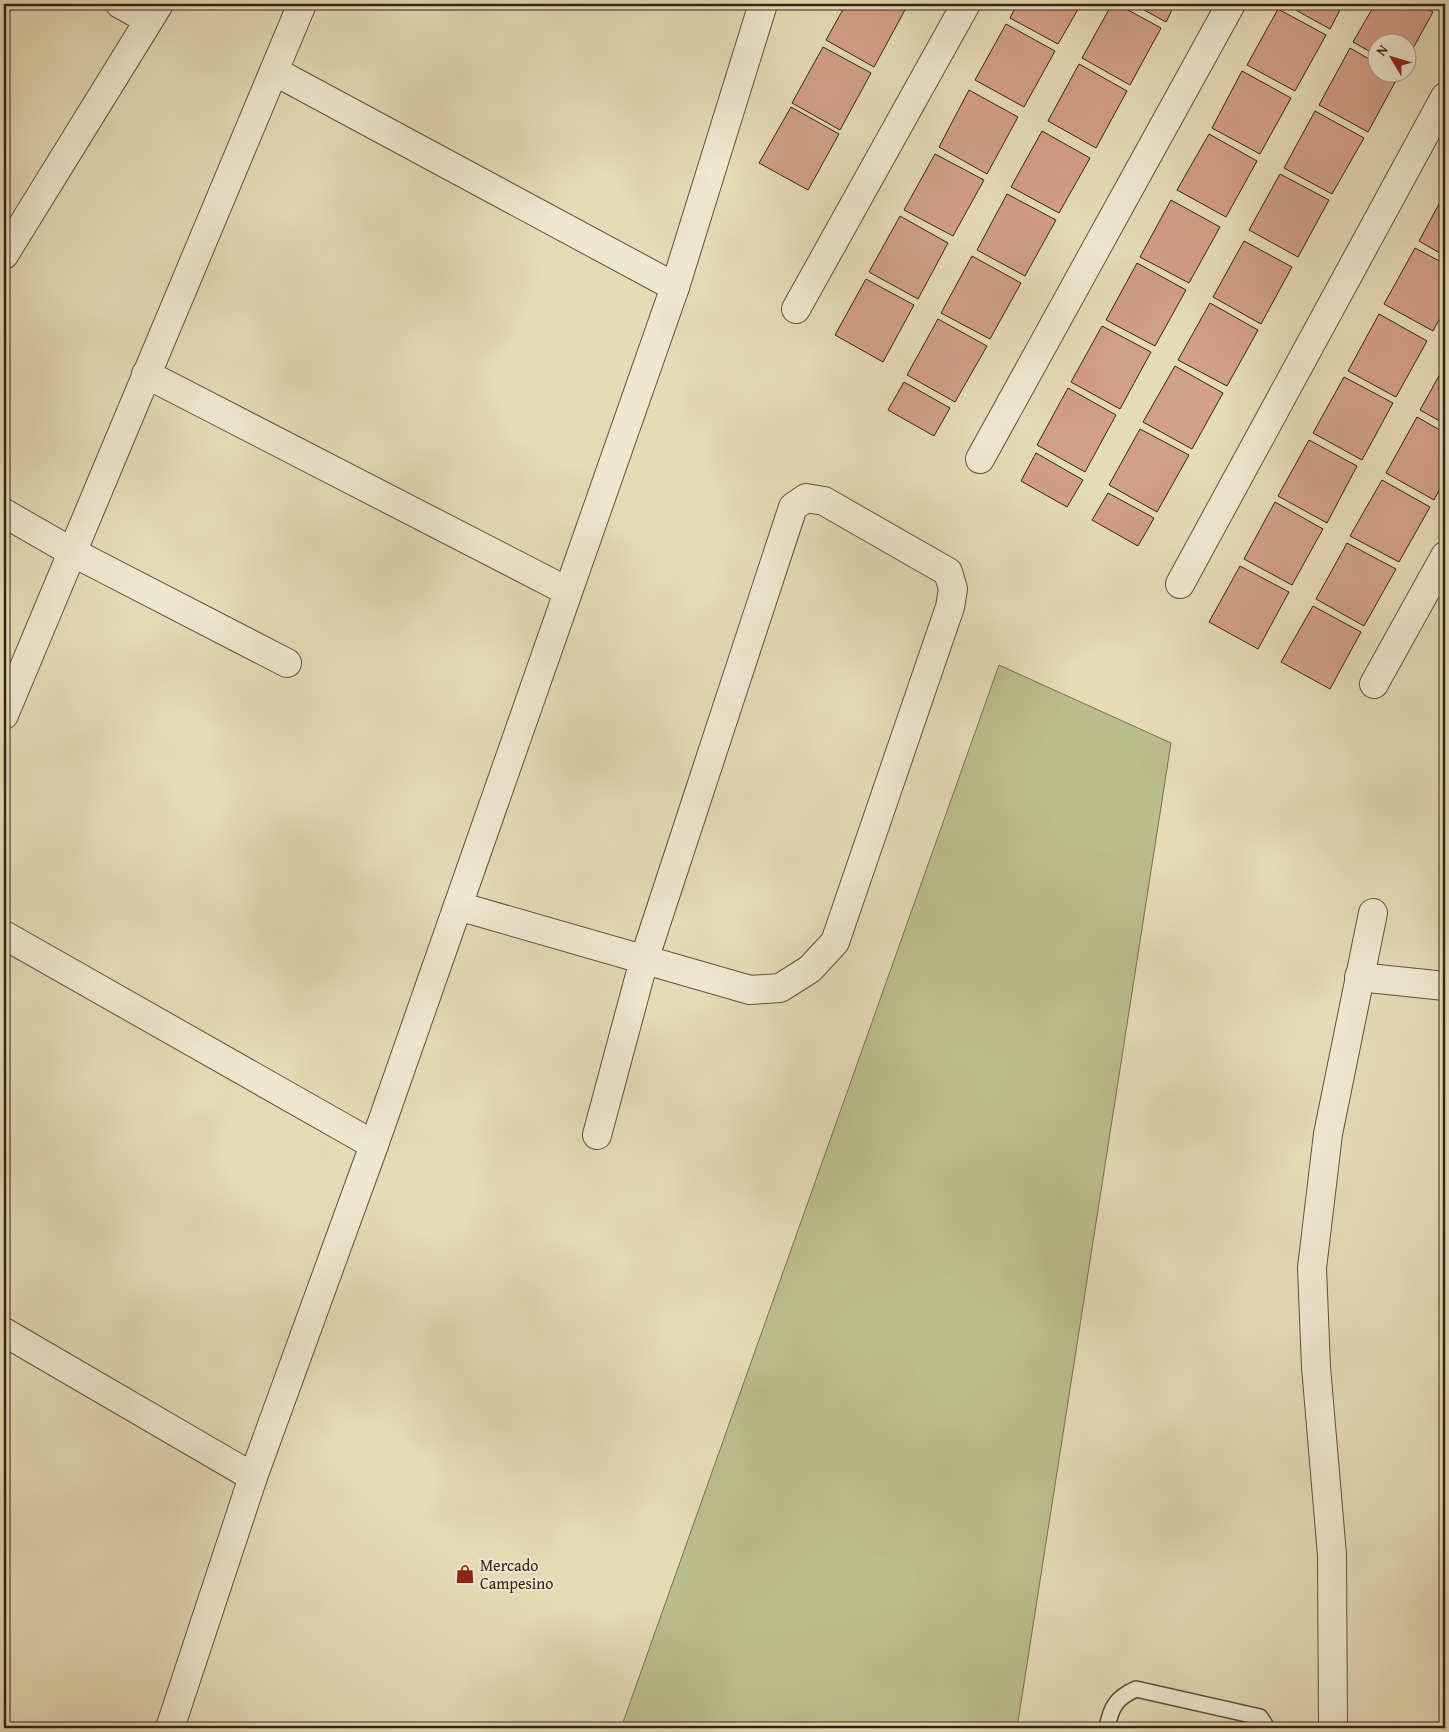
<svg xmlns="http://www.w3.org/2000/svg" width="1449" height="1732" viewBox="0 0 1449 1732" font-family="'Gentium Book Plus',serif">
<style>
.green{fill:#babe8b;stroke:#77714f}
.building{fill:#d29f87;stroke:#342413}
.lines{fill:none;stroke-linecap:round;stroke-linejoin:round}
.service-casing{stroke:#60523c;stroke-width:18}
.minor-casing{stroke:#60523c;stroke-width:30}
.service{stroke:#eee8d0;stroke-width:15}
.minor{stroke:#eee8d0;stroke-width:28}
.labels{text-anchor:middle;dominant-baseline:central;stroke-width:4;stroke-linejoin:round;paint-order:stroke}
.poi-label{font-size:16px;fill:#342413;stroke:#eee8d0;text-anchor:start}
</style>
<rect width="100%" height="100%" fill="#e5dbb7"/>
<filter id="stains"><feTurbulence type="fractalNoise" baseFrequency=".004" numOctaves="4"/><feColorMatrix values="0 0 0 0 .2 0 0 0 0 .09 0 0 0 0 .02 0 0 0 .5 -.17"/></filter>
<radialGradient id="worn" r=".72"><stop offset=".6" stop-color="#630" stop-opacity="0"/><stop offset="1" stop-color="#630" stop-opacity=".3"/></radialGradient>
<path class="green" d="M999,665L1171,743L1017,1728H621Z"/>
<g class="building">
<path d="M846,4H893L905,10L874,67L826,40Z"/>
<path d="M1017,4H1081L1058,44L1010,18Z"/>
<path d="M1112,4H1117L1161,28L1130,85L1082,58Z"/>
<path d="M1133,4H1175L1166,22Z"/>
<path d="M1285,4H1343L1330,29Z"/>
<path d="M1375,4H1417L1433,12L1406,61V42H1376V55L1353,42Z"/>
<path d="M1278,9L1326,35L1295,91L1247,65Z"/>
<path d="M1006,24L1055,51L1024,107L975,80Z"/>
<path d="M823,47L871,73L840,130L792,103Z"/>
<path d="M1350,48L1376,63V72H1394L1399,75L1368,132L1319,105Z"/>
<path d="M1079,64L1127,91L1096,148L1048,121Z"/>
<path d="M1242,71L1291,98L1260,154L1212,128Z"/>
<path d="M969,90L1018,117L987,174L939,147Z"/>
<path d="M791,107L839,134L808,190L759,163Z"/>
<path d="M1315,111L1364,138L1332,194L1284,168Z"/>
<path d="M1042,131L1090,158L1059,213L1011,187Z"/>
<path d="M1209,134L1257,161L1226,217L1177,190Z"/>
<path d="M935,154L984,180L953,236L904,210Z"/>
<path d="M1280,174L1329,200L1298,257L1249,230Z"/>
<path d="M1445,193V256L1419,241Z"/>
<path d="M1007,194L1056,220L1025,276L977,250Z"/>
<path d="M1171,200L1220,227L1189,283L1140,257Z"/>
<path d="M900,216L948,243L918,299L869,272Z"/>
<path d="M1244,241L1292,267L1261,324L1213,297Z"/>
<path d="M1415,248L1445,264V308L1433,331L1384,304Z"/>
<path d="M972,256L1021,283L990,339L941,313Z"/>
<path d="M1137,263L1186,290L1155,346L1106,320Z"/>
<path d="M866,279L914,305L883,362L835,335Z"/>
<path d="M1210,303L1258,330L1227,386L1178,360Z"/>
<path d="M1379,314L1427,341L1396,397L1348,371Z"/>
<path d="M938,319L987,346L955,402L907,375Z"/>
<path d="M1102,326L1151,352L1120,409L1071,382Z"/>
<path d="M1445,365V424L1420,410Z"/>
<path d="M1175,366L1223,393L1192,449L1143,422Z"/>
<path d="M1344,377L1393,403L1362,460L1313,433Z"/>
<path d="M904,382L950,408L934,436L888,410Z"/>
<path d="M1068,388L1116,415L1085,472L1037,445Z"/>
<path d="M1417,417L1445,433V479L1434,500L1386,473Z"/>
<path d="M1140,429L1189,455L1157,512L1109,485Z"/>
<path d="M1309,440L1357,466L1327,523L1278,496Z"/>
<path d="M1036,453L1083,480L1067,507L1021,481Z"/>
<path d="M1382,480L1430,507L1399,562L1350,536Z"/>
<path d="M1108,493L1154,518L1138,546L1092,520Z"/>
<path d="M1275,502L1323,529L1292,585L1244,559Z"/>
<path d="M1347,543L1396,569L1364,626L1316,599Z"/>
<path d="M1240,566L1289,592L1258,649L1209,622Z"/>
<path d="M1313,606L1361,632L1330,689L1281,662Z"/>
</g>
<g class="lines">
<g class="service-casing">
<path id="service" d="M1107,1728C1111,1707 1116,1698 1136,1689L1260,1717L1267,1728"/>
</g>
<g class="minor-casing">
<g id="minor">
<path d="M120,4L149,20"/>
<path d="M274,71L675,287"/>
<path d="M4,255L159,4"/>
<path d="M796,309L966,4"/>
<path d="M146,374L567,591"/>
<path d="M980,459L1231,4"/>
<path d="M4,513L72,552L287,663"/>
<path d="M1180,584L1445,97"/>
<path d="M1374,684L1445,556"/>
<path d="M4,715L302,4"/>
<path d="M458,906L750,990L780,988L810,969L835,942L950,607L953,589L948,572L824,501L806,498L793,507L644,960L597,1135"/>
<path d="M4,935L374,1145"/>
<path d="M1359,977L1445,986"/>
<path d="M4,1332L253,1477"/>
<path d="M170,1728L253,1477L374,1145L675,287L763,4"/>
<path d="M1333,1728L1332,1555L1316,1367L1312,1268L1328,1134L1373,913"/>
</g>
</g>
<use href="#service" class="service"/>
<use href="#minor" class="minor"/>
</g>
<defs>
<g id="shop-bare" transform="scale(1.5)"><path d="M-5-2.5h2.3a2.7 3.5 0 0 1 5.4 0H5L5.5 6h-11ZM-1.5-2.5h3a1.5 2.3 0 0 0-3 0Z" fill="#8f2418" stroke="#eee8d0" stroke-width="2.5" paint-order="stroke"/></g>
</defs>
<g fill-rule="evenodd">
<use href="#shop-bare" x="465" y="1574"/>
</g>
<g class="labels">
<g class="poi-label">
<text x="480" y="1565">Mercado<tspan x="480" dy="18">Campesino</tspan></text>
</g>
</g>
<rect width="1449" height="1732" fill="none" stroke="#e5dbb7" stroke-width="20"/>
<rect x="5" y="5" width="1439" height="1722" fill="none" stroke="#342413" stroke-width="2.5"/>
<rect x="10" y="10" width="1429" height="1712" fill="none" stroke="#342413"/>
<g transform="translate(1392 58) rotate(308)"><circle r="24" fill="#eee8d0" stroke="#a49a84"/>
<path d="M0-4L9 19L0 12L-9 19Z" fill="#8f2418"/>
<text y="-8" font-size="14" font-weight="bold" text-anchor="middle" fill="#342413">N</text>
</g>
<rect width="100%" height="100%" filter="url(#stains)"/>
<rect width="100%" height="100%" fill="url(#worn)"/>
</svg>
